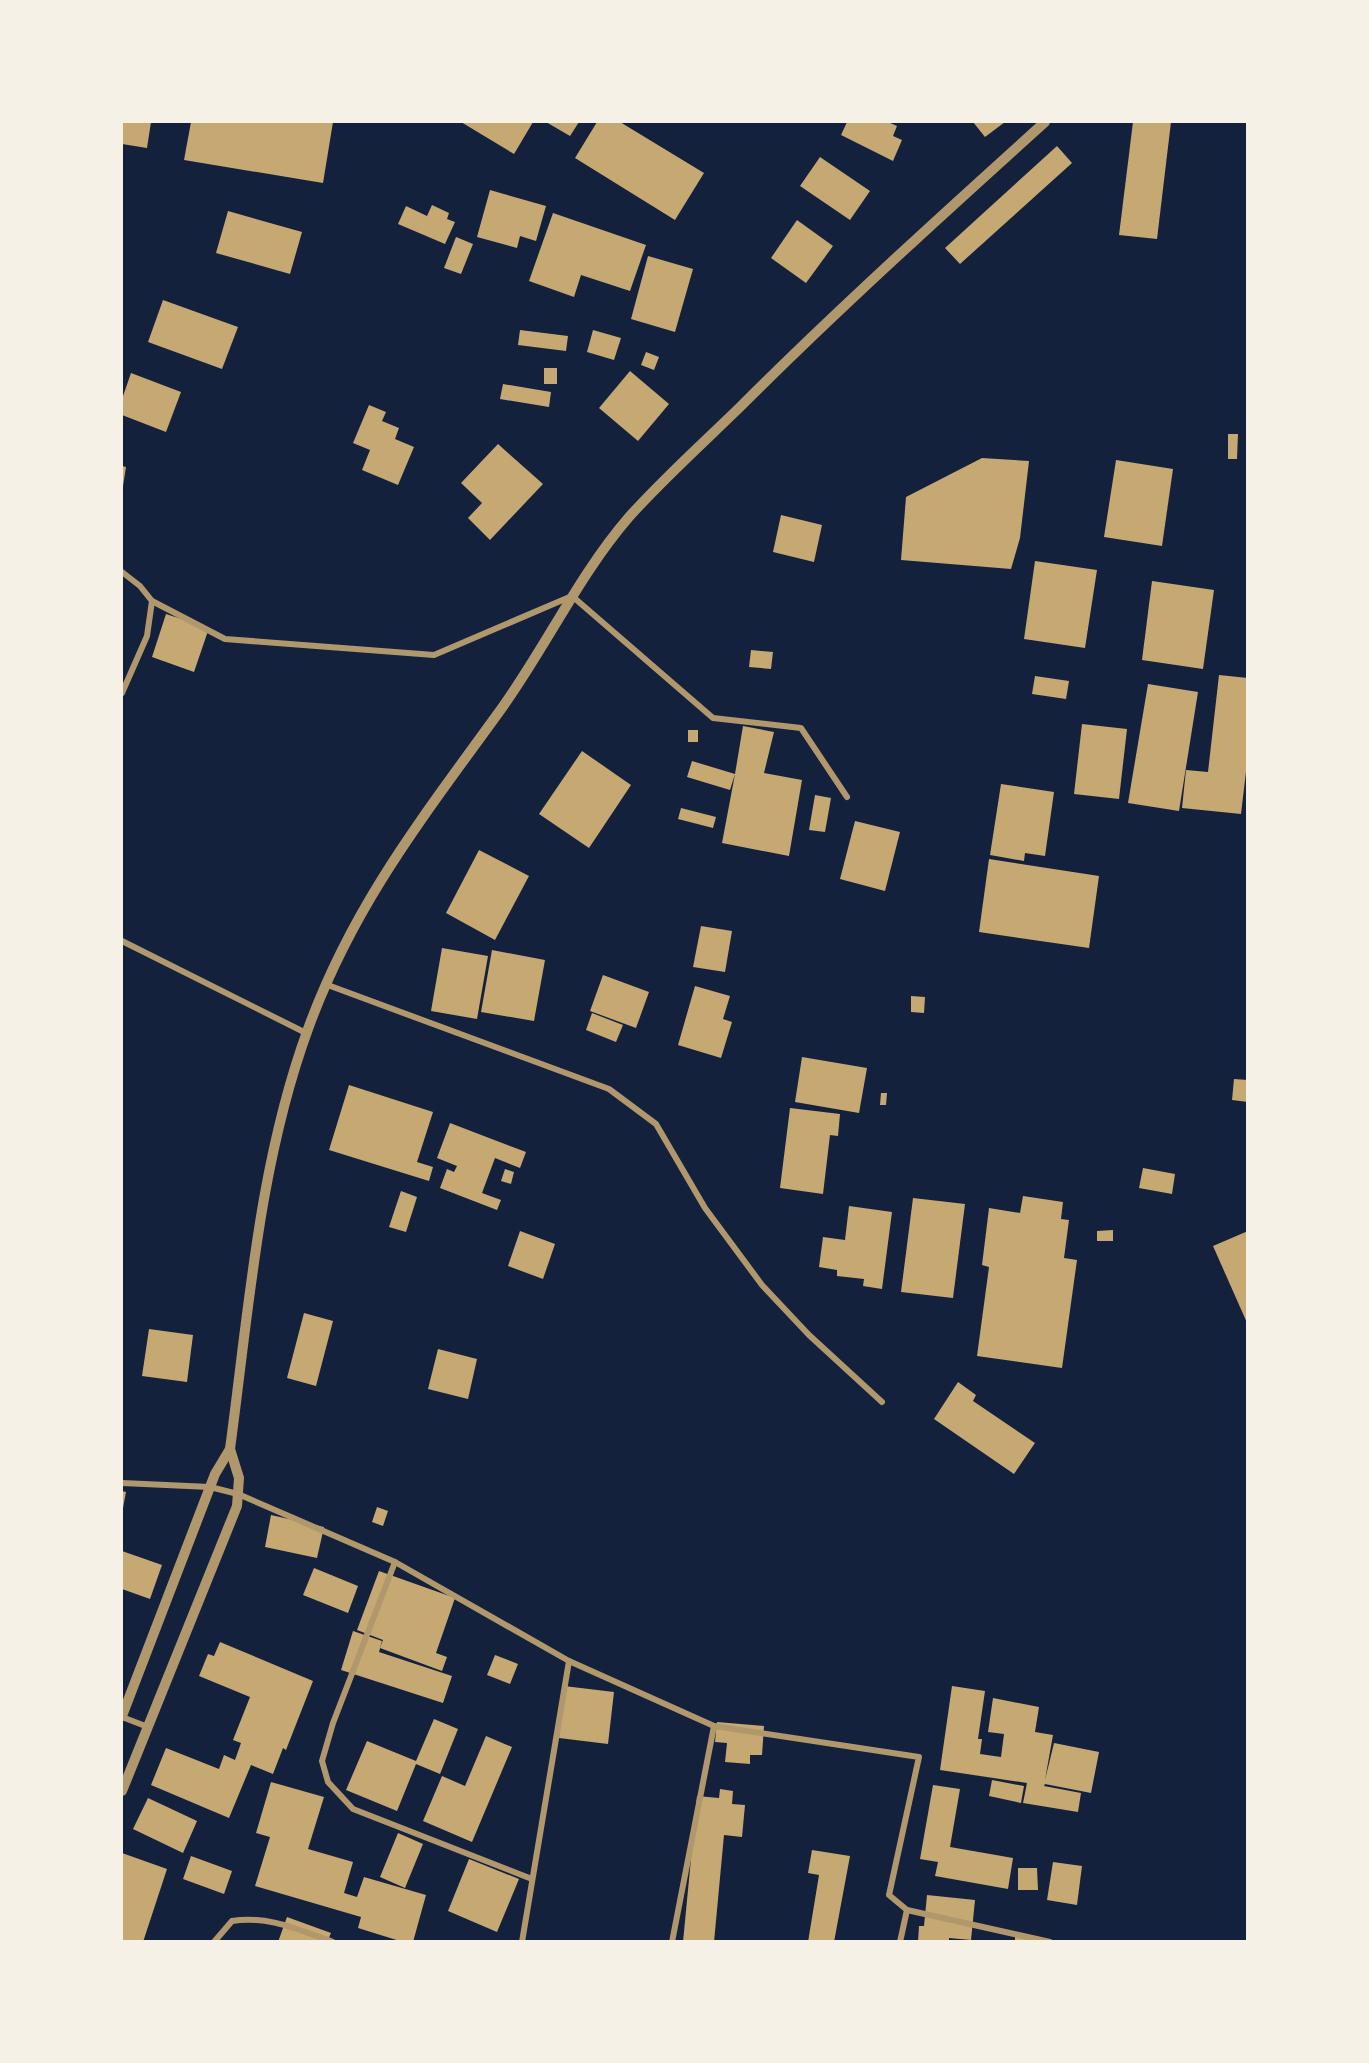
<svg xmlns="http://www.w3.org/2000/svg" width="1369" height="2063" viewBox="0 0 1369 2063" font-family="Inter,sans-serif">
<style>
.building{fill:#c6a872}
.lines{fill:none;stroke-linecap:round;stroke-linejoin:round}
.minor{stroke:#b1986c;stroke-width:6}
.tertiary{stroke:#b1986c;stroke-width:10}
</style>
<rect width="100%" height="100%" fill="#14213d"/>
<g class="building">
<path d="M122,122H151L147,148L122,144Z"/>
<path d="M191,122H333L323,183L184,160Z"/>
<path d="M461,122H533L514,154Z"/>
<path d="M546,122H579L570,136Z"/>
<path d="M597,122H620L704,173L675,220L575,158Z"/>
<path d="M847,122H888L897,126L893,136L902,140L893,161L841,135Z"/>
<path d="M973,122H1005L985,137Z"/>
<path d="M1133,122H1171L1157,239L1119,235Z"/>
<path d="M1057,146L1072,163L960,264L945,248Z"/>
<path d="M820,157L870,191L850,220L800,186Z"/>
<path d="M490,190L546,206L536,241L520,236L517,248L477,237Z"/>
<path d="M432,205L449,213L447,219L455,222L445,244L398,224L406,206L427,216Z"/>
<path d="M228,211L302,232L290,274L216,253Z"/>
<path d="M553,213L646,245L630,291L581,275L574,297L529,281Z"/>
<path d="M797,220L833,246L806,283L771,258Z"/>
<path d="M456,237L473,244L461,274L444,268Z"/>
<path d="M648,256L693,269L675,332L631,319Z"/>
<path d="M163,300L238,327L222,369L148,342Z"/>
<path d="M520,330L568,336L566,351L518,345Z"/>
<path d="M593,330L621,338L614,360L587,352Z"/>
<path d="M646,352L659,357L654,370L641,365Z"/>
<rect x="544" y="368" width="13" height="16"/>
<path d="M630,371L669,404L638,441L599,408Z"/>
<path d="M131,373L181,392L166,432L122,415V399Z"/>
<path d="M503,384L551,392L549,407L500,399Z"/>
<path d="M369,405L386,412L382,421L399,428L395,439L414,447L398,485L362,470L370,450L353,443Z"/>
<path d="M1228,434H1238L1237,459H1228Z"/>
<path d="M498,444L543,484L490,540L468,518L482,503L461,483Z"/>
<path d="M982,458L1029,461L1020,538L1011,569L901,560L906,497Z"/>
<path d="M1116,460L1173,469L1162,546L1104,537Z"/>
<path d="M122,466L126,467L123,486H122Z"/>
<path d="M781,515L822,525L814,562L773,552Z"/>
<path d="M1035,561L1097,570L1085,648L1024,639Z"/>
<path d="M1152,581L1214,590L1203,669L1142,660Z"/>
<path d="M166,614L209,628L194,672L152,657Z"/>
<path d="M751,650L773,652L771,669L749,667Z"/>
<path d="M1219,675L1248,678V755L1241,814L1182,808L1186,770L1208,772Z"/>
<path d="M1035,676L1069,681L1066,699L1032,694Z"/>
<path d="M1148,684L1198,692L1179,811L1128,803Z"/>
<path d="M1082,724L1127,729L1119,799L1074,794Z"/>
<path d="M743,726L774,732L764,773L802,780L789,856L722,843L735,774L730,790L687,777L692,761L735,774Z"/>
<rect x="688" y="730" width="10" height="12"/>
<path d="M582,751L631,785L589,848L539,814Z"/>
<path d="M1001,784L1054,792L1045,856L1025,853L1024,861L990,855Z"/>
<path d="M815,795L831,798L825,832L809,830Z"/>
<path d="M681,808L716,817L713,828L678,819Z"/>
<path d="M855,821L900,832L885,891L840,879Z"/>
<path d="M479,850L529,876L495,940L446,913Z"/>
<path d="M989,859L1099,876L1089,948L979,932Z"/>
<path d="M701,926L732,931L725,972L693,967Z"/>
<path d="M442,948L488,956L477,1019L431,1011Z"/>
<path d="M492,950L545,960L534,1021L481,1012Z"/>
<path d="M603,975L649,992L636,1028L590,1011Z"/>
<path d="M695,986L730,996L723,1019L732,1022L721,1058L678,1045Z"/>
<path d="M911,996L925,997L924,1013L911,1012Z"/>
<path d="M592,1013L623,1025L616,1042L586,1030Z"/>
<path d="M802,1057L867,1068L859,1113L795,1102Z"/>
<path d="M1234,1079L1248,1080V1102L1232,1100Z"/>
<path d="M349,1085L433,1112L417,1162L433,1167L429,1181L329,1150Z"/>
<path d="M881,1093H887L886,1105H880Z"/>
<path d="M790,1108L840,1114L838,1136L830,1135L823,1194L780,1188Z"/>
<path d="M450,1123L526,1152L520,1168L495,1158L482,1193L501,1200L497,1210L440,1188L447,1169L454,1172L457,1166L437,1158Z"/>
<path d="M1143,1168L1175,1174L1172,1194L1139,1188Z"/>
<path d="M505,1169L514,1172L511,1184L501,1181Z"/>
<path d="M401,1191L417,1197L406,1232L389,1227Z"/>
<path d="M1023,1196L1063,1202L1061,1219L1069,1220L1064,1258L1077,1260L1062,1368L977,1356L989,1267L982,1265L989,1208L1020,1213Z"/>
<path d="M913,1198L965,1204L953,1298L901,1292Z"/>
<path d="M849,1206L892,1212L882,1289L863,1286L864,1279L837,1276V1270L819,1267L823,1237L845,1240Z"/>
<path d="M1113,1230V1241H1097V1231Z"/>
<path d="M520,1231L555,1244L543,1279L508,1266Z"/>
<path d="M1248,1231V1325L1213,1246Z"/>
<path d="M304,1313L333,1321L316,1386L287,1378Z"/>
<path d="M149,1329L193,1335L187,1382L142,1376Z"/>
<path d="M438,1349L477,1359L468,1399L428,1389Z"/>
<path d="M958,1382L976,1395L973,1401L1035,1443L1014,1474L934,1419Z"/>
<path d="M122,1491L126,1492L123,1508H122Z"/>
<path d="M377,1507L388,1511L383,1526L372,1522Z"/>
<path d="M271,1515L324,1527L317,1558L265,1547Z"/>
<path d="M122,1551L162,1565L150,1599L122,1589Z"/>
<path d="M314,1568L358,1586L348,1613L303,1595Z"/>
<path d="M379,1571L455,1598L436,1653L447,1657L442,1671L380,1648L383,1640L357,1630Z"/>
<path d="M353,1631L382,1641L379,1652L452,1676L443,1703L341,1670Z"/>
<path d="M220,1642L313,1681L286,1750L283,1748L273,1774L251,1765L229,1818L151,1785L166,1748L219,1769L224,1755L235,1760L241,1743L233,1740L250,1697L199,1676L208,1654L214,1656Z"/>
<path d="M495,1655L518,1664L510,1684L487,1675Z"/>
<path d="M564,1686L614,1692L608,1744L559,1738Z"/>
<path d="M952,1686L985,1691L978,1739H982L980,1754L1001,1757L1004,1734L988,1732L993,1698L1039,1707L1035,1732L1053,1735L1045,1780L1054,1743L1099,1752L1091,1793L1045,1784L1044,1786L1081,1793L1078,1812L1023,1803L1027,1783L940,1770Z"/>
<path d="M434,1719L458,1729L440,1774L416,1764L397,1811L346,1790L367,1741L416,1761Z"/>
<path d="M717,1722L764,1726L762,1755H750V1764L725,1762L727,1743L715,1742Z"/>
<path d="M486,1736L512,1747L472,1842L423,1821L442,1776L465,1786Z"/>
<path d="M992,1780L1024,1786L1021,1803L989,1796Z"/>
<path d="M271,1782L324,1797L308,1849L353,1862L344,1893L357,1897L364,1877L426,1895L413,1942H403L358,1928L361,1917L255,1886L270,1837L256,1833Z"/>
<path d="M933,1785L960,1789L950,1847L1013,1858L1008,1889L935,1876L938,1862L920,1859Z"/>
<path d="M720,1789L733,1791L732,1804L745,1805L742,1837L724,1835L714,1942H683L697,1796L719,1798Z"/>
<path d="M148,1798L197,1821L183,1853L133,1829Z"/>
<path d="M398,1833L423,1844L405,1888L380,1877Z"/>
<path d="M812,1850L850,1856L834,1942H808L819,1875L808,1873Z"/>
<path d="M122,1853L167,1869L143,1942H122Z"/>
<path d="M191,1856L232,1871L224,1894L183,1879Z"/>
<path d="M469,1859L519,1879L497,1932L448,1911Z"/>
<path d="M1053,1862L1082,1866L1077,1905L1047,1900Z"/>
<path d="M1018,1868H1037L1038,1890H1018Z"/>
<path d="M927,1895L975,1900L971,1940L949,1938V1942H918L919,1926H924Z"/>
<path d="M287,1917L331,1933L327,1942H278Z"/>
<path d="M1015,1936L1032,1938L1031,1942H1015Z"/>
</g>
<g class="lines">
<g class="minor">
<path d="M122,572L140,586L152,601L147,636L122,693"/>
<path d="M152,601L225,639L434,655L572,596L713,718L801,728L847,797"/>
<path d="M122,941L306,1033"/>
<path d="M325,984L609,1089L656,1124L705,1208L762,1285L809,1335L882,1402"/>
<path d="M122,1483L210,1487L238,1494L395,1562L569,1661L522,1942"/>
<path d="M395,1562L333,1723L322,1761L328,1782L353,1809L532,1879"/>
<path d="M569,1661L714,1726L919,1757L889,1895L907,1910L1050,1942"/>
<path d="M122,1717L148,1727"/>
<path d="M214,1942L232,1921C267,1915 299,1930 333,1942"/>
<path d="M672,1942L714,1726"/>
<path d="M900,1942L907,1910"/>
</g>
<g class="tertiary">
<path d="M122,1716L215,1474L230,1449C249,1308 259,1163 308,1029C353,905 423,817 499,712C545,649 578,576 629,517C663,479 702,444 738,409C837,310 941,216 1045,122"/>
<path d="M122,1791L237,1506L239,1478L230,1449"/>
</g>
</g>
<rect width="1369" height="2063" fill="none" stroke="#f6f1e7" stroke-width="246"/>
</svg>
